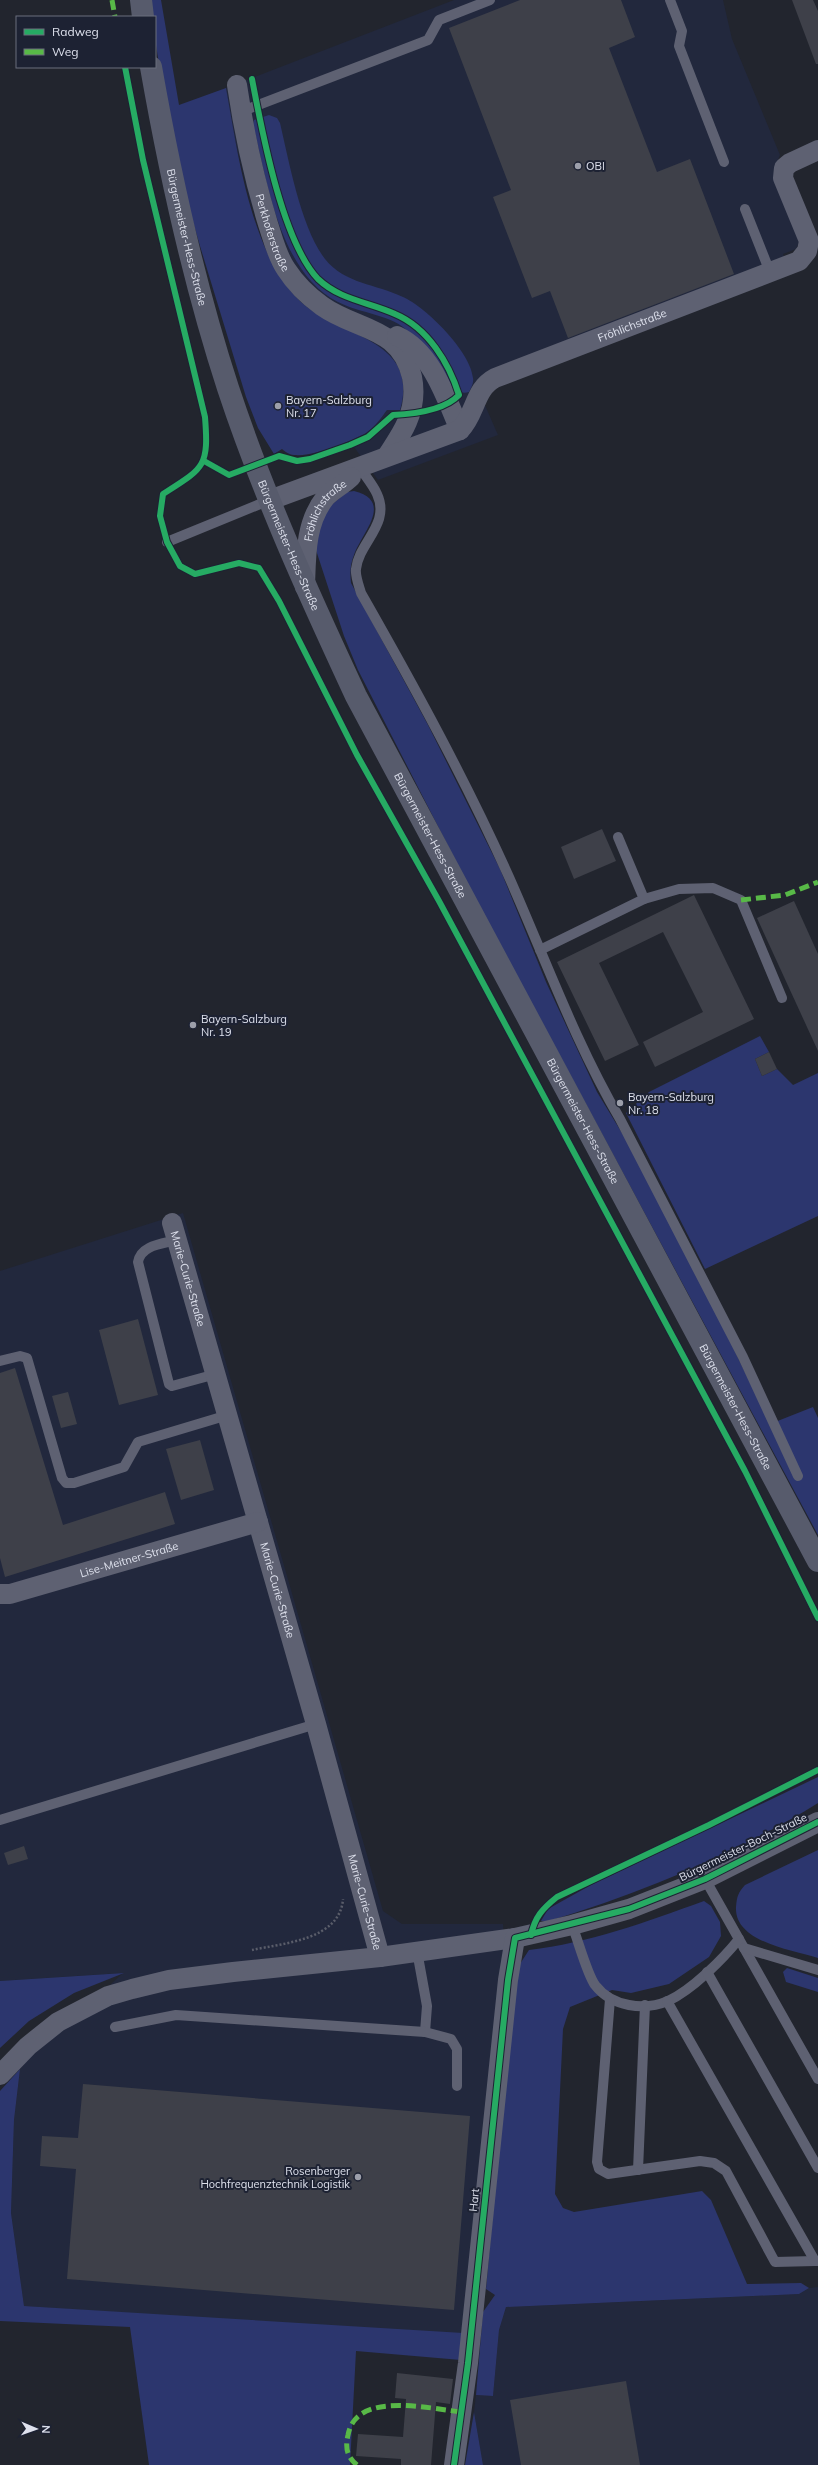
<svg xmlns="http://www.w3.org/2000/svg" width="818" height="2465" viewBox="0 0 818 2465" font-family="Mulish,sans-serif">
<style>
.built{fill:#22283d}
.green{fill:#2c366e}
.building{fill:#3e4049}
.lines{fill:none;stroke-linecap:round;stroke-linejoin:round}
.path{stroke:#5a5d6a;stroke-width:2.5;stroke-dasharray:2 2;stroke-linecap:butt}
.service{stroke:#5e6172;stroke-width:10}
.minor{stroke:#5e6172;stroke-width:20}
.secondary{stroke:#575b6c;stroke-width:22}
.quiet{stroke:#58b947;stroke-width:5;stroke-dasharray:10 5;stroke-linecap:butt}
.cycleway-casing{stroke:#1d2233;stroke-width:8}
.cycleway{stroke:#26ab63;stroke-width:6}
.poi-dot{fill:#9c9faa;stroke:#1d2233;stroke-width:1.5}
.labels{text-anchor:middle;dominant-baseline:central;stroke-width:4;stroke-linejoin:round;paint-order:stroke}
.poi-label{font-size:11px;fill:#dee1ed;stroke:#1d2233;text-anchor:start}
.street-label{font-size:11px;fill:#dee1ed;stroke:#1d2233}
</style>
<rect width="100%" height="100%" fill="#22252e"/>
<g class="built">
<path d="M454,0H723L732,39L780,155L774,169L801,238L796,249L783,254L791,272L497,385L484,403L498,435L378,480L349,440L366,433L375,425L387,410L402,402V382L350,332L316,315L301,303L276,273L269,259L250,201L231,124L226,88Z"/>
<path d="M183,1213L383,1911L402,1924H503L505,1962L465,2336L24,2306L11,2213L14,2120L20,2069L47,2035L86,2007L123,1973L0,1981V1271Z"/>
<path d="M818,2287V2465H483L474,2412L476,2395L493,2396L499,2330L506,2307L799,2294L809,2288Z"/>
</g>
<g class="green">
<path d="M148,0H161L179,105L226,88C238,154 251,255 301,302C338,337 421,338 400,410H387C381,418 375,427 366,433C352,441 312,457 296,455C290,455 287,453 282,449L274,454L258,428L246,397L200,246L189,208L159,64L155,39V17H151Z"/>
<path d="M269,115L277,118L280,123C289,161 301,228 325,259C345,284 376,284 403,297C426,307 471,352 473,378C474,383 471,388 469,392C445,399 424,348 410,333C392,314 361,314 338,302C280,273 267,182 253,124L254,120Z"/>
<path d="M354,491C395,501 361,534 354,555C350,565 350,573 351,583L428,725L500,869L546,982L597,1092L628,1143L697,1273L770,1424L813,1407L818,1418V1535L468,885L358,670L344,636L315,547L324,511L347,492Z"/>
<path d="M760,1036L769,1052L755,1059L762,1076L777,1069L793,1085L818,1073V1216L705,1269L626,1113L649,1092Z"/>
<path d="M818,1777V1803C734,1855 643,1892 549,1921H541L548,1909L591,1885Z"/>
<path d="M818,1850V1958C792,1950 734,1942 736,1907C737,1896 738,1893 745,1885Z"/>
<path d="M704,1901L711,1906L720,1922L721,1936L709,1957L669,1984L631,1993L612,1990L570,2007L563,2029L555,2194L563,2208L574,2212L702,2191L711,2200L747,2284L801,2283L809,2288L799,2294L506,2307L499,2330L493,2396L476,2395L483,2312L495,2295L486,2289L514,1984L518,1967L529,1950C589,1943 646,1922 704,1901Z"/>
<path d="M787,1968L818,1978V1992L786,1982L783,1972Z"/>
<path d="M124,1973L74,1993L29,2021L0,2048V1981Z"/>
<path d="M20,2069L14,2120L11,2213L24,2306L463,2333L461,2360L356,2351L350,2465H149L130,2327L0,2321V2091Z"/>
<path d="M474,2412L483,2465H465Z"/>
</g>
<g class="building">
<path d="M520,0H621L635,37L609,48L657,172L690,159L734,274L568,338L550,291L532,298L493,197L511,190L449,28Z"/>
<path d="M792,0H813L818,11V64H816Z"/>
<path d="M602,829L616,861L574,879L561,847Z"/>
<path d="M694,895L754,1019L655,1067L643,1042L703,1012L663,932L599,963L639,1045L605,1061L557,962Z"/>
<path d="M794,901L818,954V1051L757,918Z"/>
<path d="M769,1052L777,1069L762,1076L755,1059Z"/>
<path d="M138,1319L158,1395L119,1405L99,1330Z"/>
<path d="M15,1368L63,1525L165,1492L175,1524L5,1577L0,1558V1373Z"/>
<path d="M68,1392L77,1424L61,1428L52,1396Z"/>
<path d="M200,1440L214,1490L181,1500L166,1449Z"/>
<path d="M24,1846L28,1859L8,1865L4,1853Z"/>
<path d="M83,2084L470,2116L454,2310L67,2279L76,2169L40,2166L42,2136L78,2138Z"/>
<path d="M397,2373L453,2379L450,2404L436,2402L431,2465H401V2459L356,2456L358,2434L403,2437L406,2399L395,2398Z"/>
<path d="M626,2381L640,2465H521L510,2400Z"/>
</g>
<g class="lines">
<path class="path" d="M252,1950C284,1943 340,1940 343,1899"/>
<g class="service">
<path d="M670,0L682,31L679,46L724,162"/>
<path d="M240,112L428,40L439,20L490,0"/>
<path d="M745,209L770,272"/>
<path d="M360,468C366,477 373,485 377,494C391,524 359,542 356,569C355,576 359,586 361,593C414,686 465,779 509,877C545,958 575,1042 620,1119L743,1357L798,1476"/>
<path d="M167,542L270,500"/>
<path d="M644,899L679,889L713,888L741,900L782,998"/>
<path d="M540,950L644,899L618,837"/>
<path d="M177,1240C162,1244 141,1245 138,1262L169,1384L172,1386L216,1374"/>
<path d="M0,1361L20,1356L27,1358L62,1478L66,1483H74L124,1467L138,1442L228,1415"/>
<path d="M0,1820L316,1724"/>
<path d="M705,1879L818,2079"/>
<path d="M572,1925C578,1940 587,1974 595,1985C612,2007 644,2011 668,2001C692,1990 723,1959 739,1939"/>
<path d="M744,1948L818,1970"/>
<path d="M417,1951L427,2006L425,2032"/>
<path d="M707,1972L818,2168"/>
<path d="M610,1999L597,2162L599,2169L608,2174L700,2161L714,2163L726,2171L775,2262L815,2261"/>
<path d="M667,2001L815,2261H818"/>
<path d="M115,2027L176,2015L425,2032L451,2039L457,2049V2086"/>
<path d="M638,2170L645,2005"/>
</g>
<g class="minor">
<path id="s1" d="M237,85C244,133 254,178 268,224C273,239 277,256 286,269C295,283 308,296 322,306C357,331 400,326 412,377C415,392 413,408 407,422C402,434 394,445 387,456"/>
<path d="M397,336C432,352 446,398 460,430"/>
<path id="s2" d="M270,500L460,430C476,414 474,389 495,378L799,261L807,251L809,241L783,178L784,168L790,163L818,150"/>
<path id="s3" d="M305,587C306,557 305,523 325,498C332,490 343,485 351,477"/>
<path id="s4" d="M172,1223L316,1724L380,1957"/>
<path id="s5" d="M0,1594H10L258,1522"/>
<path d="M0,2075L28,2046L58,2022L108,1996L132,1989L169,1980L233,1972L380,1957L515,1938L572,1925L629,1909L705,1879L818,1822"/>
<path d="M454,2465L468,2363L508,1980L515,1938"/>
</g>
<g class="secondary">
<path d="M141,0L143,17"/>
<path id="s6" d="M151,67C170,175 194,284 228,388C263,494 309,595 356,696L818,1561"/>
</g>
<g class="quiet">
<path d="M112,0L115,17"/>
<path d="M741,900L785,895L818,882"/>
<path d="M357,2465C347,2457 345,2448 348,2435C356,2390 430,2409 462,2412"/>
</g>
<g class="cycleway-casing">
<g id="cycleway">
<path d="M125,67L143,160L205,417C209,467 204,468 163,494L160,516L167,542L180,566L195,574L239,563L259,568L279,601L357,755L439,901L745,1471L818,1618"/>
<path d="M204,461L229,475L279,456L297,461L310,459L350,445L368,437L393,415C413,414 444,411 459,395C449,363 428,328 395,314C369,302 340,300 318,279C282,241 262,131 252,79"/>
<path d="M531,1935C535,1917 542,1909 557,1897L709,1825L818,1770"/>
<path d="M454,2465L468,2363L508,1980L515,1938L629,1909L705,1879L818,1822"/>
</g>
</g>
<use href="#cycleway" class="cycleway"/>
</g>
<g class="poi-dot">
<circle cx="578" cy="166" r="4"/>
<circle cx="278" cy="406" r="4"/>
<circle cx="193" cy="1025" r="4"/>
<circle cx="620" cy="1103" r="4"/>
<circle cx="358" cy="2177" r="4"/>
</g>
<g class="labels">
<g class="poi-label">
<text x="586" y="166">OBI</text>
<text x="286" y="400">Bayern-Salzburg<tspan x="286" dy="13">Nr. 17</tspan></text>
<text x="201" y="1019">Bayern-Salzburg<tspan x="201" dy="13">Nr. 19</tspan></text>
<text x="628" y="1097">Bayern-Salzburg<tspan x="628" dy="13">Nr. 18</tspan></text>
<text x="350" y="2171" text-anchor="end">Rosenberger<tspan x="350" dy="13">Hochfrequenztechnik Logistik</tspan></text>
</g>
<g class="street-label">
<text stroke="none"><textPath href="#s1" startOffset="152">Perkhoferstraße</textPath></text>
<text stroke="none"><textPath href="#s6" startOffset="174">Bürgermeister-Hess-Straße</textPath></text>
<text stroke="none"><textPath href="#s2" startOffset="413">Fröhlichstraße</textPath></text>
<text stroke="none"><textPath href="#s3" startOffset="82">Fröhlichstraße</textPath></text>
<text stroke="none"><textPath href="#s6" startOffset="499">Bürgermeister-Hess-Straße</textPath></text>
<text stroke="none"><textPath href="#s6" startOffset="822">Bürgermeister-Hess-Straße</textPath></text>
<text stroke="none"><textPath href="#s6" startOffset="1146">Bürgermeister-Hess-Straße</textPath></text>
<text stroke="none"><textPath href="#s4" startOffset="58">Marie-Curie-Straße</textPath></text>
<text stroke="none"><textPath href="#s6" startOffset="1470">Bürgermeister-Hess-Straße</textPath></text>
<text stroke="none"><textPath href="#s5" startOffset="134">Lise-Meitner-Straße</textPath></text>
<text stroke="none"><textPath href="#s4" startOffset="382">Marie-Curie-Straße</textPath></text>
<text transform="translate(743 1847) rotate(-26)">Bürgermeister-Boch-Straße</text>
<text stroke="none"><textPath href="#s4" startOffset="706">Marie-Curie-Straße</textPath></text>
<text transform="translate(474 2200) rotate(-84)">Hart</text>
</g>
</g>
<rect x="16" y="16" width="140" height="52" fill="#1d2233" stroke="#6a6e7d"/>
<rect x="24" y="29" width="20" height="6" fill="#26ab63" stroke="#6a6e7d"/>
<text x="52" y="36" font-size="12" fill="#dee1ed">Radweg</text>
<rect x="24" y="49" width="20" height="6" fill="#58b947" stroke="#6a6e7d"/>
<text x="52" y="56" font-size="12" fill="#dee1ed">Weg</text>
<g transform="translate(36 2429) rotate(92)" stroke="#1d2233" stroke-width="3" paint-order="stroke">
<path d="M0-3L7 15L0 10L-7 15Z" fill="#dee1ed"/>
<text y="-6" font-size="11" font-weight="bold" text-anchor="middle" fill="#dee1ed">N</text>
</g>
</svg>
